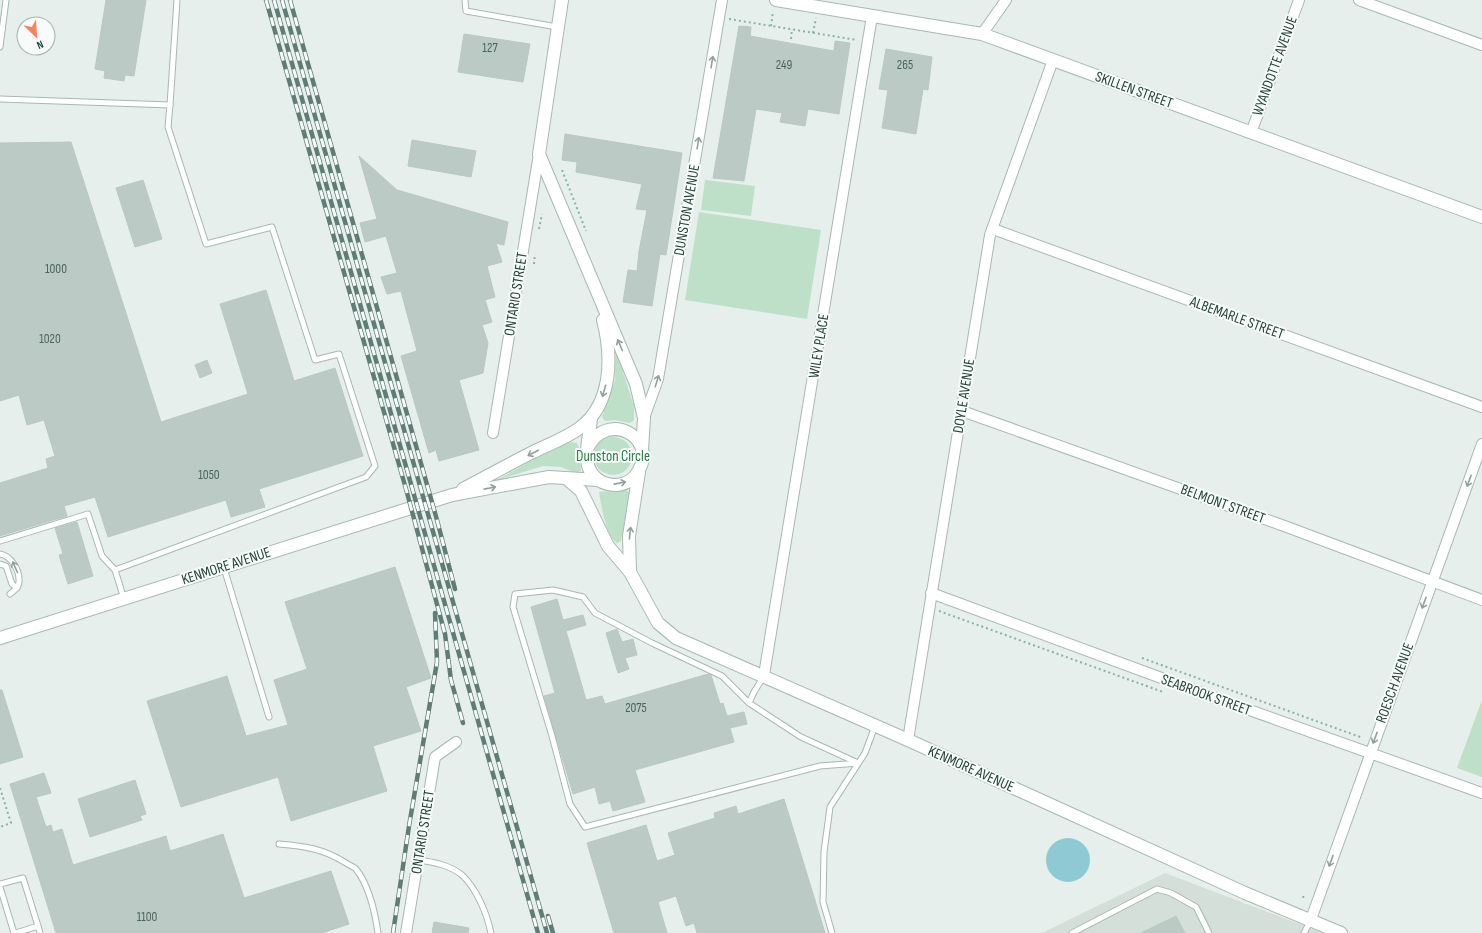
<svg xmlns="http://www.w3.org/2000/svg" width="1482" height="933" viewBox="0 0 1482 933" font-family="'Sofia Sans Condensed',sans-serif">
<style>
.built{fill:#d4dfda}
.green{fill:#bfe0c8}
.water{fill:#8ec9d4}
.building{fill:#bbcac4;stroke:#b8c9c2}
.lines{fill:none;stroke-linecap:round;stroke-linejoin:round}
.service-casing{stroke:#a8b8b2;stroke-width:7}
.minor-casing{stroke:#a8b8b2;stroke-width:12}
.tertiary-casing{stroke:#a8b8b2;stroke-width:14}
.path{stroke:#86b3a5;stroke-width:2;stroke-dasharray:2 3;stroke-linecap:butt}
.service{stroke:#fff;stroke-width:5}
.minor{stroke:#fff;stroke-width:10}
.tertiary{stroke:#fff;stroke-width:12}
.rail-casing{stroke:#5f7d75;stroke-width:4.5}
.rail{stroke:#f7fbf9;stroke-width:3;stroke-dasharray:9;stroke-linecap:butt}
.oneway{stroke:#92a09c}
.labels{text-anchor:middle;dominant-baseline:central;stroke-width:4;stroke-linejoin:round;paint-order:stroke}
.number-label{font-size:13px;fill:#4a645c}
.street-label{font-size:15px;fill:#24423a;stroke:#f7fbf9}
.park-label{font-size:15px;fill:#2d7a4b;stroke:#f7fbf9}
</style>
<rect width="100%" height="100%" fill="#e6efeb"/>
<path class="built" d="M1165,873L1323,933H1042Z"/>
<g class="green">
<path d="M705,180L755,186L751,216L701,210Z"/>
<path d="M699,212L821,230L807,319L685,300Z"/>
<path d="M616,351L634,406V420L630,423L615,420L605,421L602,417L615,380Z"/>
<circle cx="613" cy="456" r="19"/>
<path d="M571,442L577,443L579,448L581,471L575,473L561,467L543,466L497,480L554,448Z"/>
<path d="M626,490L630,493L621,541L617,543C606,536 601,505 599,492Z"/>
<path d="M1482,700V777L1457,768Z"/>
</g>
<circle class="water" cx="1068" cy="860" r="22"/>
<g class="building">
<path d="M106,0H146L134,76L125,75L124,81L104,78L105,71L95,69Z"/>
<path d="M739,26L751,27L750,36L834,51L835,41L850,43L839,114L808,109L805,126L780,122L782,113L756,109L744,181L713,178Z"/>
<path d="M464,34L530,44L523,82L458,72Z"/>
<path d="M886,49L932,57L928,90L923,89L916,134L882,128L888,90L879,89Z"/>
<path d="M565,134L682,153L666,255L660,254L652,306L623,302L628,270L637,271L639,251L647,210L636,209L642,184L576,172L577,162L562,160Z"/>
<path d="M412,140L476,151L471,177L408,166Z"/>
<path d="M71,142L161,422L248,394L220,304L266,290L294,381L335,368L363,456L259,489L265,507L231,517L226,500L108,537L95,497L64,506L67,516L0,536V483L48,468L46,459L55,456L44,420L27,425L19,395L0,401V143Z"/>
<path d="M359,156L397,190L508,222L504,245L496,243L502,262L487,266L495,297L485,300L492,322L482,325L488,343L483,373L459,380L479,450L439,461L436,450L429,453L401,356L417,351L401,291L387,294L381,277L397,273L386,236L365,242L360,223L377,219Z"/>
<path d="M143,180L162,239L135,247L116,188Z"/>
<path d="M207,360L212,373L200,378L195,365Z"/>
<path d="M77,522L93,576L68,584L59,555L63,554L55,528Z"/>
<path d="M395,567L431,678L406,687L421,731L373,746L387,791L291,821L278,777L181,807L147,701L227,676L246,736L288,725L274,680L307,669L285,602Z"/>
<path d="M557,599L563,620L583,615L586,625L566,631L586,700L602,696L605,704L708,674L711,675L720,704L723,703L727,716L744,712L747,724L730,728L734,742L635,770L645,802L613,811L610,801L599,804L595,787L573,794L544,696L555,693L531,607Z"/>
<path d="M617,629L622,642L633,639L637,655L625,658L629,669L618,673L606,633Z"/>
<path d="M0,690H2L23,757L0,764Z"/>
<path d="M44,773L51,793L36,797L46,827L51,825L53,832L62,829L73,865L166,836L170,851L223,834L244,898L331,871L349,924L322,933H56L10,784Z"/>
<path d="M135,780L146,814L140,816L142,820L90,837L78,799Z"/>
<path d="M784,799L825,933H697L694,923L686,926L676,896L658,902L667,933H614L587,843L646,825L657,861L675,855L668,833L715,818L714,813L736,806L738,814Z"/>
<path d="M1176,916L1185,933H1141Z"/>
<path d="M434,922L469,928L468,933H432Z"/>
</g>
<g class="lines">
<g class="service-casing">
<g id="service">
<path d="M465,0L466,11L557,27"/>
<path d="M0,47L6,0"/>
<path d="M0,99L170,105L177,0"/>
<path d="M0,541L88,514L102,556L115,570"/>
<path d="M0,554C11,556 20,570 19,582C19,587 14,591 10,594"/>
<path d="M0,564L6,566L12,584L17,588"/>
<path d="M224,568L269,717"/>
<path d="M124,599L115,570L366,477L375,466L339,354L315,360L272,227L206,244L168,127L170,105"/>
<path d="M749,703L801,737L858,763L820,766L585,827L570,804L552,736L513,607L515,594L553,590L583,597L595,613L652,643L722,676L749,703L754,692L764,676"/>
<path d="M279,844C305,846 324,849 346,863C349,865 354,867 356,869C370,887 375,912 378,933"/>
<path d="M418,860C433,862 450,865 462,875C477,889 487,914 491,933"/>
<path d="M0,884L23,878L38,926"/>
<path d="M0,887L14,933"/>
<path d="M16,933L38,926L40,933"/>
<path d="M832,933L823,902L824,852L830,807L865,753L875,726"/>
<path d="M1072,933L1157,889L1171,893L1196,907L1209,933"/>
<path d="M1304,933L1310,922"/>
</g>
</g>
<g class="minor-casing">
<g id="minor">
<path d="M1359,0L1482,45"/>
<path d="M982,34L1006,0"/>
<path d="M1251,133L1299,0"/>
<path d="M993,229L1482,407"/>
<path d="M962,411L1287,527L1482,600"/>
<path d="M644,418L658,379L722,0"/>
<path d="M493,433L539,154"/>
<path d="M931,593L1213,697L1482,793"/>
<path d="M764,675L872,16"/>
<path d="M908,740L990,235L1053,60"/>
<path d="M1310,922L1482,444"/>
<path d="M406,933L435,757L456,742"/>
</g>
</g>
<g class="tertiary-casing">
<g id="tertiary">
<path d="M562,0L539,154L636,384L644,418L642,450"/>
<path d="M776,0L982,34L1482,217"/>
<path d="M588,447C608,410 657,437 639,470C635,479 626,484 617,485C612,485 606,484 602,482C577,470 590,439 591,418"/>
<path d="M567,479L581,491L608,546L630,572L658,623L676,638L908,740L1245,893L1341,933"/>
<path d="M463,489C486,477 509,464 533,452C549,444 567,438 581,427C613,402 612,355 603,320"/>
<path d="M630,572L629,536L639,472"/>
<path d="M0,638L452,495L549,477L598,480"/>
</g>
</g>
<g class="path">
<path d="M729,19L857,40"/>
<path d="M771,26L773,11"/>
<path d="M813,33L816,18"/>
<path d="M791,39L792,29"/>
<path d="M562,170L586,231"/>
<path d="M539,229L542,214"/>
<path d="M534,264L535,254"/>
<path d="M939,611L1163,692"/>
<path d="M1142,658L1363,738"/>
<path d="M0,788L11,823L0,827"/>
<path d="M1303,896L1304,899"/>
</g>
<use href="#service" class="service"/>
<use href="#minor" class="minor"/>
<use href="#tertiary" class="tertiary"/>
<g class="rail-casing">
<g id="rail">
<path d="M266,0L406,489L445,634L451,680L463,723"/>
<path d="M274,0L538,933"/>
<path d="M282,0L547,933"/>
<path d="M290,0L437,520L455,589"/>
<path d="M548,916L553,933"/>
<path d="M393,933L409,826L437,662L435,613"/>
</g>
</g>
<use href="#rail" class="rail"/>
</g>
<defs><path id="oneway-shaft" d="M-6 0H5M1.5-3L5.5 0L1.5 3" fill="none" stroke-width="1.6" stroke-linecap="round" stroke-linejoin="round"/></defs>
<g class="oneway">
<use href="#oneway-shaft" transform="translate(712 62) rotate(-81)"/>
<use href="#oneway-shaft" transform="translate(698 143) rotate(-81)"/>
<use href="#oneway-shaft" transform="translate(620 345) rotate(-113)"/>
<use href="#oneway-shaft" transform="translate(657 381) rotate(-73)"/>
<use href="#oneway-shaft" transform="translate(604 391) rotate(106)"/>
<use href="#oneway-shaft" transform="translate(533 453) rotate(153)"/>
<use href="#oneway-shaft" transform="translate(1469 481) rotate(110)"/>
<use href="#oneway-shaft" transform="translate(620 483) rotate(-11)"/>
<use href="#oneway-shaft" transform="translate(490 488) rotate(-11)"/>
<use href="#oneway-shaft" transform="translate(630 533) rotate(-84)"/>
<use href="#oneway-shaft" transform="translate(15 567) rotate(-114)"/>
<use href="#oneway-shaft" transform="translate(1424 603) rotate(110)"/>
<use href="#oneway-shaft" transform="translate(1375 738) rotate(110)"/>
<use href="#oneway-shaft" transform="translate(1331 861) rotate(110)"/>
</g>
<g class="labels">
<g class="number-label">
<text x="490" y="48">127</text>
<text x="784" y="65">249</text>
<text x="905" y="65">265</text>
<text x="56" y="269">1000</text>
<text x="50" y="339">1020</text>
<text x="209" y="475">1050</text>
<text x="636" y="708">2075</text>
<text x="147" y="917">1100</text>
</g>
<g class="street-label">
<text transform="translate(1275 66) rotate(-70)">WYANDOTTE AVENUE</text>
<text transform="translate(1134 90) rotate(20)">SKILLEN STREET</text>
<text transform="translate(687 210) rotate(-80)">DUNSTON AVENUE</text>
<text transform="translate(516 294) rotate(-81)">ONTARIO STREET</text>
<text transform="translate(1237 318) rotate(20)">ALBEMARLE STREET</text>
<text transform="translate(819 346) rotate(-81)">WILEY PLACE</text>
<text transform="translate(964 396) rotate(-81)">DOYLE AVENUE</text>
<text transform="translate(1223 504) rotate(20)">BELMONT STREET</text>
<text transform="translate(226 566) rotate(-18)">KENMORE AVENUE</text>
<text transform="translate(1395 683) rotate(-70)">ROESCH AVENUE</text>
<text transform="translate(1206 695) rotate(20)">SEABROOK STREET</text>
<text transform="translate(971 769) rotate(24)">KENMORE AVENUE</text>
<text transform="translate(423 832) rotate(-81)">ONTARIO STREET</text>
</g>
<g class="park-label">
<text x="613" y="456">Dunston Circle</text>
</g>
</g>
<g transform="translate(36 36) rotate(155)"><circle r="19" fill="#f7fbf9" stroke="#a3b1ad"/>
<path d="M0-3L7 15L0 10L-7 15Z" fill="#f4845f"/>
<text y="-6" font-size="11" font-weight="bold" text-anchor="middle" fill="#24423a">N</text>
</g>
</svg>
